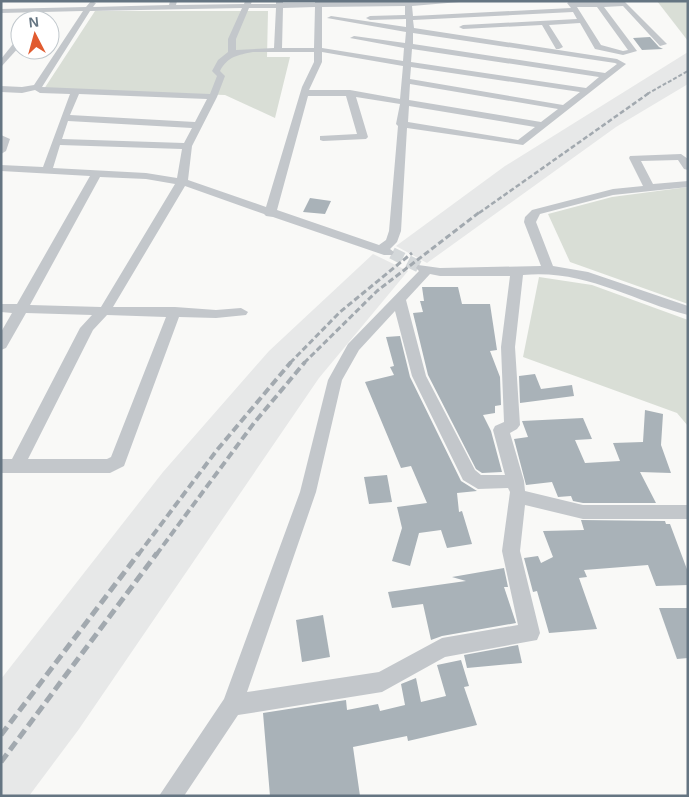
<svg xmlns="http://www.w3.org/2000/svg" width="689" height="797" viewBox="0 0 689 797" font-family="Arial,sans-serif">
<style>
.built{fill:#e7e8e8}
.green{fill:#d9ded6}
.building{fill:#a9b2b8}
.lines{fill:none;stroke-linecap:round;stroke-linejoin:round}
.minor-tunnel{stroke:#d4d8da;stroke-width:12;stroke-dasharray:12 6;stroke-linecap:butt}
.minor{fill:#c3c7cb;fill-rule:evenodd}
.rail-far4{stroke:#a2a9af;stroke-width:2;stroke-dasharray:4 2;stroke-linecap:butt}
.rail-far3{stroke:#a2a9af;stroke-width:2.5;stroke-dasharray:5 2.5;stroke-linecap:butt}
.rail-far2{stroke:#a2a9af;stroke-width:3;stroke-dasharray:6 3;stroke-linecap:butt}
.rail-far1{stroke:#a2a9af;stroke-width:4;stroke-dasharray:8 4;stroke-linecap:butt}
.rail{stroke:#a2a9af;stroke-width:5;stroke-dasharray:10 5;stroke-linecap:butt}
</style>
<rect width="100%" height="100%" fill="#f9f9f7"/>
<g class="built">
<path d="M688,52V84L616,127L427,263L396,246L505,166Z"/>
<path d="M373,254L408,271L319,378L79,729L29,796H1V679L163,472L269,351Z"/>
</g>
<g class="green">
<path d="M657,1H688V41Z"/>
<path d="M95,11H268L267,57H290L275,118L225,95L44,89Z"/>
<path d="M688,187V304L570,262L548,214L612,197Z"/>
<path d="M539,277L592,285L688,320V426L677,413L523,357Z"/>
</g>
<g class="building">
<path d="M650,37L659,47L663,49L642,50L633,38Z"/>
<path d="M310,198L331,201L325,214L303,212Z"/>
<path d="M422,287H458L462,304H490L497,350L490,351L500,377L501,405L495,406V413L483,415L491,431L502,472L482,473L476,469L428,375L413,313L423,312L420,301H424Z"/>
<path d="M400,336L410,377L461,481L477,491L457,493L459,512L462,511L472,544L447,548L441,530L419,533L410,566L392,561L402,528L397,507L427,503L411,466L401,468L365,382L394,375L390,367L394,366L386,337Z"/>
<path d="M535,374L541,389L572,385L574,396L520,403L519,376Z"/>
<path d="M645,410L663,414L661,445L671,473L640,472L656,503H583L573,501L571,496L558,497L552,482L526,485L514,439L528,437L522,421L583,418L592,439L575,440L585,463L620,461L613,443L643,442Z"/>
<path d="M387,475L392,502L369,504L364,477Z"/>
<path d="M581,520L665,521L666,524H670L688,572V585L656,586L648,565L584,570L587,577L579,578L597,629L549,633L537,591L533,592L524,558L538,556L541,563L553,557L543,531L584,530Z"/>
<path d="M504,568L508,587H504L516,623L442,636L431,640L423,604L392,608L388,592L466,581L452,577Z"/>
<path d="M659,608H688V658L677,659Z"/>
<path d="M323,615L330,657L302,662L296,620Z"/>
<path d="M518,645L522,663L467,668L464,655Z"/>
<path d="M461,660L469,686L464,687L477,725L408,741L407,736L353,747L360,796H270L263,713L346,700L347,710L378,704L380,711L405,705L401,684L416,678L421,702L446,696L437,665Z"/>
</g>
<g class="lines">
<path class="minor-tunnel" d="M392,253L422,268"/>
<g class="minor">
<path d="M91,1L96,3L93,7L169,5L170,1H177L176,5L244,4L245,1H252L251,4H276V1H283V3H315V1H471L412,6L413,16L571,8L567,3L570,1L625,2L667,44L660,46L623,6L604,7L637,51L623,55L595,49L580,23L549,25L563,47L559,49H556L542,25L463,29L459,27L463,25L577,19L573,12L413,20L414,28L617,59L626,64L523,145L407,128L401,231L397,242L390,249L394,252L392,255H384L273,217L266,216L264,214L185,186L113,307H175L216,310L241,308L248,312L246,315L216,318L179,317L124,466L110,473H1V459H12L80,328L92,315L26,313L6,348L1,350V332L12,313L1,312V304H17L90,176L1,171V165L43,167L70,94L40,93L35,90L22,93L1,92V86L22,87L34,85L83,11L1,13V9L86,7ZM405,6V15L370,16L366,18L370,20L406,19V27L331,16L327,18L406,32L405,43L354,36L350,38L404,48L403,61L322,48V7ZM315,7L314,48H282L283,8ZM577,7H597L628,50L623,51L601,45ZM242,8L228,39V52L218,60L212,71L217,76L210,94L42,87L90,11ZM249,8H276L274,48L236,50V39ZM413,33L615,63L617,64L605,73L413,44ZM412,49L599,77L586,88L411,62ZM253,52H314V62L302,87L266,207L188,180L192,146L217,97L225,76L220,71C228,56 238,55 253,52ZM322,52L403,66L400,99L350,90H309L322,62ZM411,67L580,92L563,105L410,79ZM410,84L558,109L541,122L409,100ZM79,94L207,99L195,122L70,115ZM308,96H346L357,134L320,136V140L323,141L366,139L368,137L356,97L400,104L396,124L398,126L389,231L386,240L379,245L277,210ZM409,106L535,127L518,140L408,122ZM68,121L192,128L184,143L62,139ZM60,145L182,149L177,178L146,173L53,168ZM100,177L146,179L175,184L101,307L30,305ZM107,315L166,317L111,457L107,459H28L93,330Z"/>
<path d="M17,39H20V46L1,67V59Z"/>
<path d="M1,135L10,139L6,151L1,154Z"/>
<path d="M681,154L688,159V170L684,169L678,160L641,161L653,184L688,181V187L613,195L540,214L536,222L553,266L588,272L688,306V315C630,300 585,269 523,275L515,347L520,425L517,429L510,433L524,481L525,491L583,505H688V519H583L525,505L520,551L540,633L537,640L445,657L382,692L238,715L184,796H159L224,699L300,492L328,380L348,344L419,271L416,268L418,265L440,268L541,266L524,222L525,217L532,210L613,189L643,186L629,158L630,156ZM430,274L440,276H510L501,347L504,422L495,426L493,430L505,475H481L475,470L426,376L406,300ZM395,311L412,376L463,480L478,489L508,488L510,492L502,551L518,625L442,638L379,672L247,692L316,492L342,380L359,350Z"/>
</g>
<path class="rail-far4" d="M647,94L688,71"/>
<path class="rail-far3" d="M479,213L649,93"/>
<g class="rail-far2">
<path d="M290,363L340,312L412,253"/>
<path d="M304,363L377,291L481,211"/>
</g>
<g class="rail-far1">
<path d="M138,555L217,450L291,362"/>
<path d="M156,555L254,423L305,362"/>
</g>
<g class="rail">
<path d="M1,735L139,553"/>
<path d="M1,762L157,553"/>
</g>
</g>
<rect width="689" height="797" fill="none" stroke="#657582" stroke-width="5"/>
<g transform="translate(35 35) rotate(354)"><circle r="24" fill="#ffffff" stroke="#c1c8cd"/>
<path d="M0-4L9 19L0 12L-9 19Z" fill="#e15b2f"/>
<text y="-8" font-size="14" font-weight="bold" text-anchor="middle" fill="#657582">N</text>
</g>
</svg>
